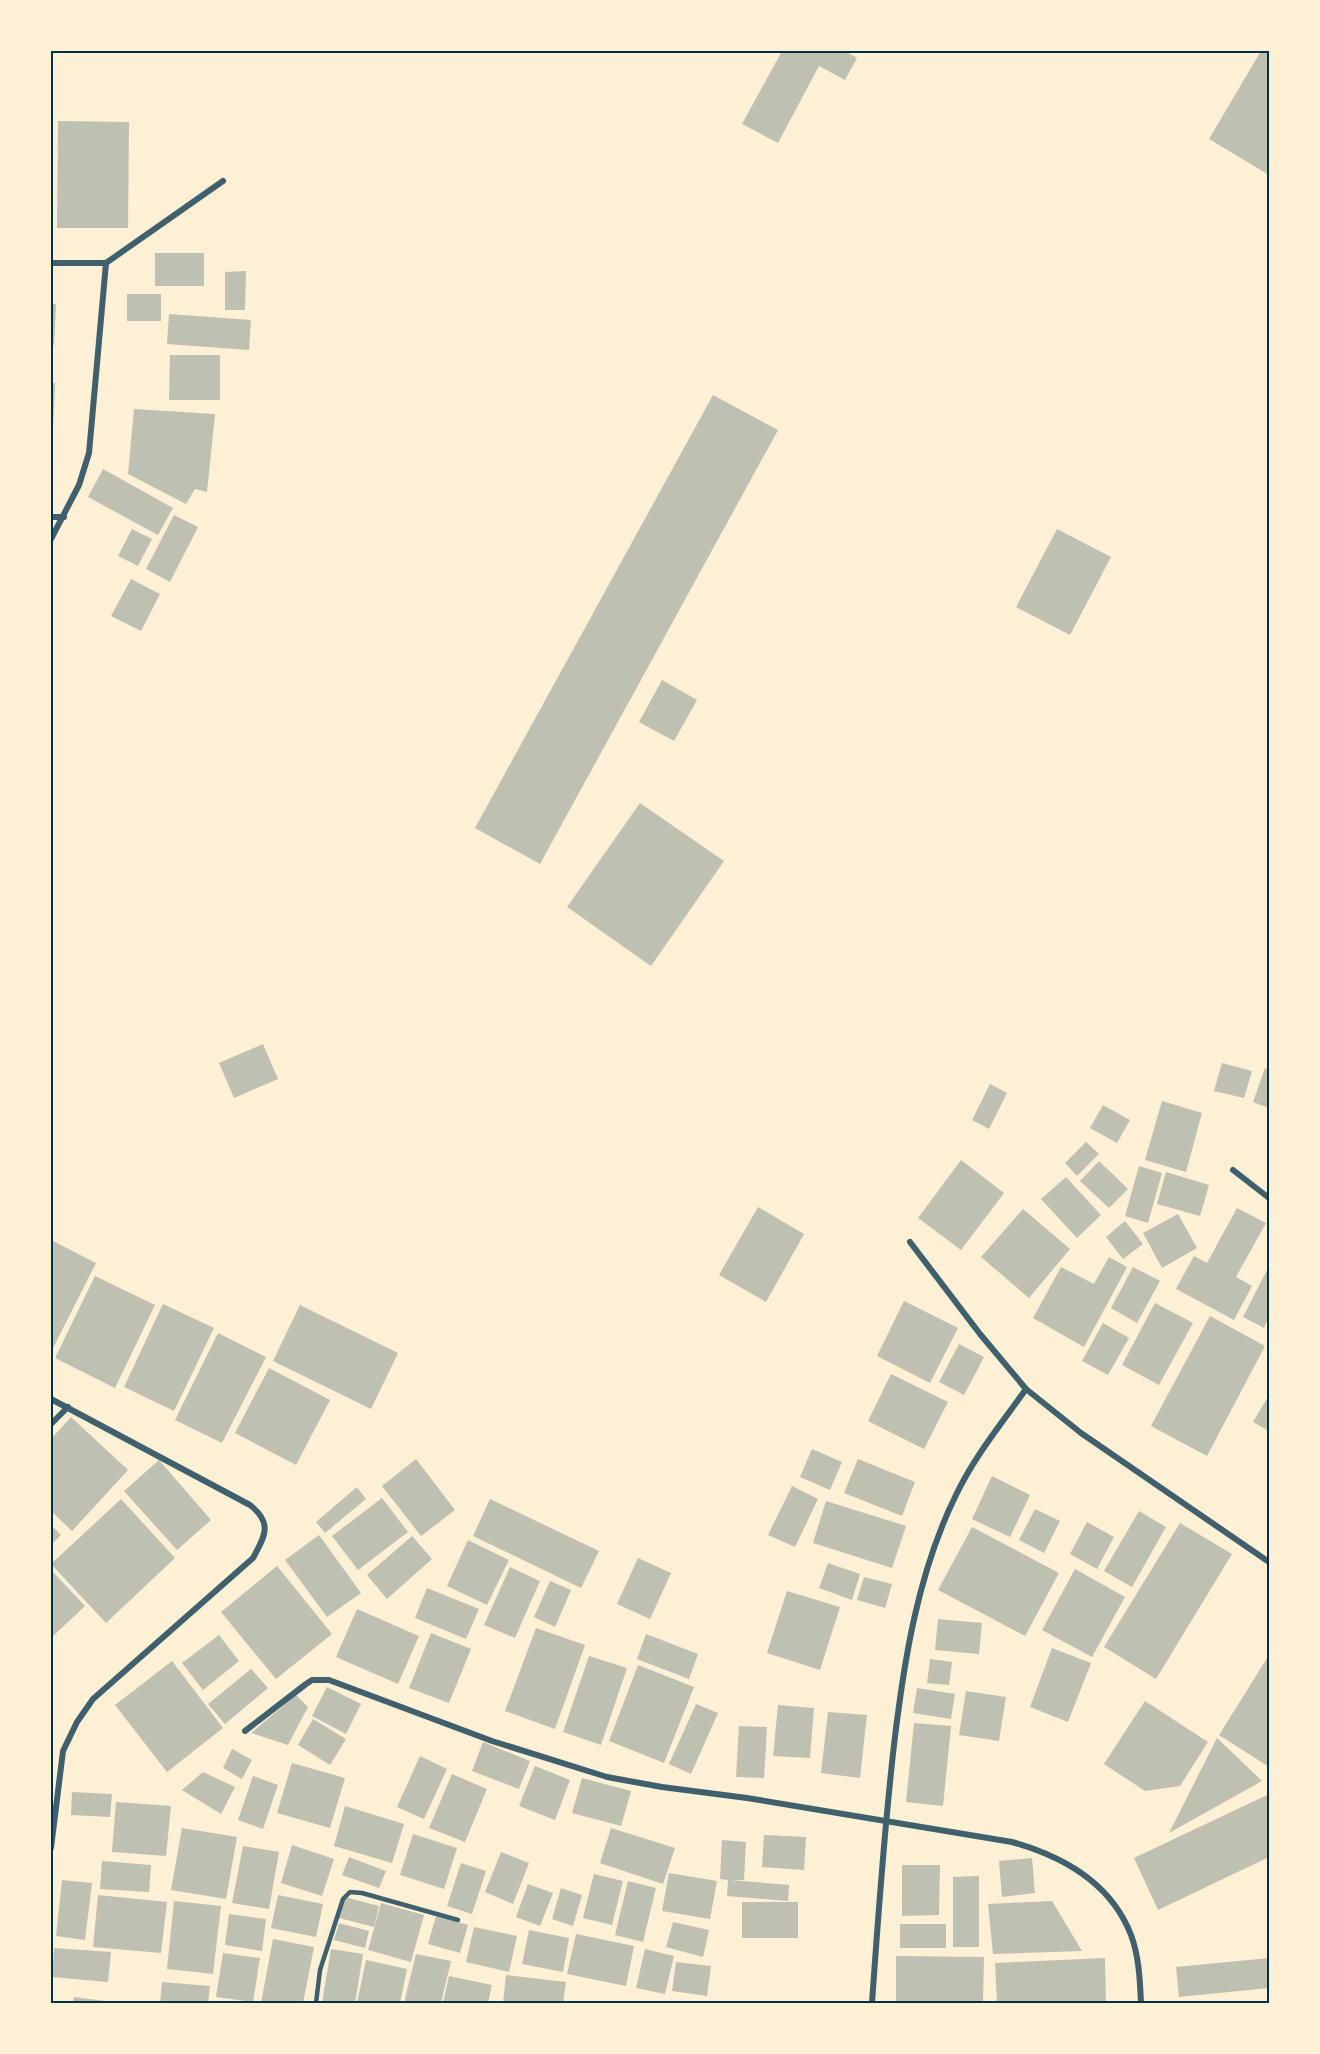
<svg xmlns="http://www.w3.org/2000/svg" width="1320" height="2054" viewBox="0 0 1320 2054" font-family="'DM Sans',sans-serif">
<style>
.building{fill:#bec0b2}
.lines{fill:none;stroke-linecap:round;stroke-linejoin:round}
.service{stroke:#3f606c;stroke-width:4.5}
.minor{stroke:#3f606c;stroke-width:6}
.neatline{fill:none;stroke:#003049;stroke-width:2}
</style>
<rect width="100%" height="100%" fill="#fdf0d5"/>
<g class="building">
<path d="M782,51H845L857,58L845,80L819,66L778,143L742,124Z"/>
<path d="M1261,51H1269V175L1209,139Z"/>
<path d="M58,121L129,122L128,228H57Z"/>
<rect x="155" y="253" width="49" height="33"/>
<path d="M246,271L245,310H225V272Z"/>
<rect x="127" y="294" width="34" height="27"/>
<path d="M51,304H56L54,345H51Z"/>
<path d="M169,314L251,320L249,350L167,344Z"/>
<path d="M170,355H220V400H169Z"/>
<path d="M51,383H55L53,428H51Z"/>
<path d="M713,395L778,430L540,864L475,828Z"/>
<path d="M134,409L215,414L207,492L195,489L186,504L128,474Z"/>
<path d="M103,469L173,508L158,535L88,497Z"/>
<path d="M174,515L198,527L170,582L146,569Z"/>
<path d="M132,529L152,539L138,566L118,556Z"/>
<path d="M1057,529L1111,557L1070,635L1016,607Z"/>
<path d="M131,579L160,594L141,631L111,616Z"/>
<path d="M662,680L697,700L674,741L639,722Z"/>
<path d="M640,803L724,861L651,966L567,907Z"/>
<path d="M263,1044L278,1079L234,1098L219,1063Z"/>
<path d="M1222,1063L1252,1071L1244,1098L1214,1091Z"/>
<path d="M1265,1068L1269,1070V1108L1253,1102Z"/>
<path d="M990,1084L1007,1093L989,1129L972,1120Z"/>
<path d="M1162,1101L1202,1113L1186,1172L1145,1160Z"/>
<path d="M1103,1105L1130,1120L1117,1143L1090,1128Z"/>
<path d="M1086,1142L1099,1154L1077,1176L1065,1163Z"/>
<path d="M961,1160L1004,1193L961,1250L918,1218Z"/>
<path d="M1099,1161L1128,1189L1109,1208L1080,1181Z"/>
<path d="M1139,1166L1162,1173L1148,1223L1125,1216Z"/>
<path d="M1166,1172L1209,1185L1200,1216L1157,1204Z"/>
<path d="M1066,1177L1101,1215L1077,1238L1041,1199Z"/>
<path d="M758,1207L804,1234L766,1302L719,1275Z"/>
<path d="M1237,1208L1266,1223L1236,1277L1252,1286L1234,1320L1176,1289L1194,1256L1207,1263Z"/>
<path d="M1023,1209L1070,1249L1029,1298L981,1257Z"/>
<path d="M1178,1214L1197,1248L1162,1268L1143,1233Z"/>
<path d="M1125,1221L1143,1244L1123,1259L1106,1237Z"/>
<path d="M51,1240L96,1263L51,1352Z"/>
<path d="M1109,1257L1127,1267L1084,1347L1033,1318L1061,1267L1094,1284Z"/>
<path d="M1269,1266V1317L1264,1328L1243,1317Z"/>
<path d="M1133,1267L1160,1281L1137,1323L1111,1308Z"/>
<path d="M95,1276L155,1305L115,1388L55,1358Z"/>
<path d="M904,1301L958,1328L930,1383L877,1356Z"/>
<path d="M1155,1303L1193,1323L1159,1385L1122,1365Z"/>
<path d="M163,1304L214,1328L174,1411L124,1387Z"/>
<path d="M300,1305L398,1353L371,1409L273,1361Z"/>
<path d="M1210,1316L1265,1346L1207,1456L1151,1426Z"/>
<path d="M1103,1323L1129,1338L1108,1375L1082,1361Z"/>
<path d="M218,1333L266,1357L222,1443L175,1420Z"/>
<path d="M959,1344L984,1357L964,1395L939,1382Z"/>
<path d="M269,1368L330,1400L296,1465L235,1433Z"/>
<path d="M891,1374L948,1402L924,1449L868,1421Z"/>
<path d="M1269,1395V1431L1253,1422Z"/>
<path d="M71,1417L128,1470L72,1531L51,1511V1439Z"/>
<path d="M812,1449L842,1462L830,1490L800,1477Z"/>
<path d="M416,1459L455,1510L421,1536L382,1486Z"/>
<path d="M858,1459L915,1482L902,1516L844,1493Z"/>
<path d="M159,1460L211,1520L177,1550L124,1491Z"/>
<path d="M992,1476L1030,1495L1010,1537L972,1519Z"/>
<path d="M792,1486L818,1499L795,1547L768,1535Z"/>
<path d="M357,1487L366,1499L325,1533L316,1522Z"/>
<path d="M382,1498L408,1532L358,1570L332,1536Z"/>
<path d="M121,1499L175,1558L106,1623L51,1564Z"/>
<path d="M490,1499L599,1551L581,1588L473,1536Z"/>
<path d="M826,1501L906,1526L892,1568L813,1543Z"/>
<path d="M1035,1509L1060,1521L1044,1553L1019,1540Z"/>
<path d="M1139,1511L1166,1527L1132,1587L1104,1571Z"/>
<path d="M1087,1522L1114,1537L1097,1569L1070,1554Z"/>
<path d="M1180,1523L1232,1554L1156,1679L1104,1647Z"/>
<path d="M51,1525L61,1535L51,1545Z"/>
<path d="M972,1527L1059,1573L1025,1636L938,1590Z"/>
<path d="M319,1535L361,1593L327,1617L285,1560Z"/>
<path d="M412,1536L432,1559L387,1599L367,1575Z"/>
<path d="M468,1540L509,1560L487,1605L447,1586Z"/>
<path d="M638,1558L671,1573L650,1619L617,1604Z"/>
<path d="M828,1563L860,1574L852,1600L819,1588Z"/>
<path d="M277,1566L332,1634L276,1679L221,1612Z"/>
<path d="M510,1567L540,1581L515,1638L484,1625Z"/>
<path d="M1075,1569L1125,1597L1092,1657L1042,1630Z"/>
<path d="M53,1572L85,1606L51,1638V1573Z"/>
<path d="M864,1577L892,1584L885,1608L857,1600Z"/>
<path d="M550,1581L571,1590L555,1627L534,1617Z"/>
<path d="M427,1588L479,1609L466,1639L415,1618Z"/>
<path d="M787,1591L840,1607L820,1670L767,1653Z"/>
<path d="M357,1609L419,1636L398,1684L336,1657Z"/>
<path d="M938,1619L982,1623L979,1654L935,1650Z"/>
<path d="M536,1628L585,1645L555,1729L505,1711Z"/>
<path d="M431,1633L471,1649L449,1703L409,1688Z"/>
<path d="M646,1634L698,1654L689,1679L637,1659Z"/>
<path d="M219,1635L239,1661L203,1690L182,1663Z"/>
<path d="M1052,1648L1091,1663L1068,1722L1030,1707Z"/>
<path d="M1269,1655V1767L1219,1735Z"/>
<path d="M589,1656L627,1668L601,1745L563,1732Z"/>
<path d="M930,1659L952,1662L949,1685L927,1683Z"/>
<path d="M172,1661L223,1728L167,1772L115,1705Z"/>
<path d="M638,1665L694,1687L664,1763L609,1741Z"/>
<path d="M251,1669L268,1688L225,1724L208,1704Z"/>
<path d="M327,1687L361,1704L346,1734L312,1716Z"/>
<path d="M917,1688L955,1694L951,1719L913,1713Z"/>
<path d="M966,1691L1006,1697L999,1741L959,1735Z"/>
<path d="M296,1695L308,1707L288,1745L251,1733Z"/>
<path d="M1145,1701L1208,1742L1180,1786L1145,1791L1104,1764Z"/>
<path d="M696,1704L718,1713L691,1774L669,1764Z"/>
<path d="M778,1705L814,1708L810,1758L773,1756Z"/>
<path d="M828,1712L867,1715L860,1778L821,1773Z"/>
<path d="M313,1719L346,1739L330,1765L298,1745Z"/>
<path d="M914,1723L951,1726L943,1806L906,1802Z"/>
<path d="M739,1726L767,1727L764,1778L736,1777Z"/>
<path d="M1217,1738L1262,1781L1169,1833Z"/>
<path d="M483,1742L530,1761L519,1789L472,1771Z"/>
<path d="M232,1749L252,1760L242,1779L223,1768Z"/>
<path d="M420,1756L447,1769L424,1819L397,1807Z"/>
<path d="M292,1763L345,1778L330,1828L277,1813Z"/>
<path d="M535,1766L570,1780L555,1820L519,1806Z"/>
<path d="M203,1772L235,1787L221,1814L182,1790Z"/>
<path d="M452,1774L487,1789L465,1842L429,1828Z"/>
<path d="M253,1776L278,1785L263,1829L238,1820Z"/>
<path d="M582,1778L631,1791L621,1826L572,1813Z"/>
<path d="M72,1792L112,1794L110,1817L71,1815Z"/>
<path d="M1269,1794V1857L1158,1910L1134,1858Z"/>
<path d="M116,1802L171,1806L166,1856L112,1852Z"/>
<path d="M345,1806L404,1824L392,1863L334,1846Z"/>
<path d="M182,1828L237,1837L226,1899L171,1890Z"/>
<path d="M611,1828L675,1848L663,1884L600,1863Z"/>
<path d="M413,1834L457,1848L444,1889L400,1875Z"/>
<path d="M764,1835L806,1837L804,1870L762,1867Z"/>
<path d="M722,1840L746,1842L744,1880H731L789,1885L788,1901L727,1896L728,1880L720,1879Z"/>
<path d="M292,1845L334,1859L322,1896L281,1883Z"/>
<path d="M243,1846L279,1852L269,1909L232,1903Z"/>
<path d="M501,1852L529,1863L513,1904L485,1892Z"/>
<path d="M349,1857L386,1871L379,1888L342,1875Z"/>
<path d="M1032,1858L1035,1893L1002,1897L999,1861Z"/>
<path d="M102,1861L151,1865L149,1892L100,1889Z"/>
<path d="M461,1863L486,1871L472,1914L447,1906Z"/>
<path d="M902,1865H940L939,1915L902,1916Z"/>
<path d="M669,1873L717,1881L710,1919L662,1911Z"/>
<path d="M594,1874L623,1881L612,1925L583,1918Z"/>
<path d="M979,1876V1947H953V1877Z"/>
<path d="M62,1880L92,1883L85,1940L56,1936Z"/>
<path d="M628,1881L656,1888L643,1942L615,1935Z"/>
<path d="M528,1884L553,1893L540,1926L516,1917Z"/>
<path d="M561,1888L582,1895L573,1926L552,1919Z"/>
<path d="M98,1895L167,1902L161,1953L93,1947Z"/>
<path d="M278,1895L323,1904L316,1937L271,1928Z"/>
<path d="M345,1897L379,1906L374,1927L339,1918Z"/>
<path d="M174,1901L221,1906L213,1974L167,1969Z"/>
<path d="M1052,1901L1082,1951L993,1954L988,1904Z"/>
<rect x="742" y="1902" width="56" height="36"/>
<path d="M381,1903L424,1915L411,1962L368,1950Z"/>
<path d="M229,1914L266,1919L262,1951L225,1945Z"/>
<path d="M436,1916L468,1925L460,1953L428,1944Z"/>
<path d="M673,1922L709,1930L703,1957L666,1947Z"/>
<path d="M339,1923L369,1931L365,1948L334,1940Z"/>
<rect x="900" y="1924" width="46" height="24"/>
<path d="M474,1927L517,1936L509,1972L466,1962Z"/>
<path d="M529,1930L569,1938L563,1972L522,1964Z"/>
<path d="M576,1934L634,1946L626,1986L567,1974Z"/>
<path d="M273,1939L314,1947L303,2003H261Z"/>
<path d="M54,1948L111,1952L108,1982L52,1977Z"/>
<path d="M331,1949L363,1954L355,2003H322Z"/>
<path d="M645,1949L674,1956L665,1994L636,1988Z"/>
<path d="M223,1953L260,1958L253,2002L216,1997Z"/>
<path d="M416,1954L451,1961L441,2003H404Z"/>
<path d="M896,1956L984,1957L983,2003H896Z"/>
<path d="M1105,1958L1106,2003H997L995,1963Z"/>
<path d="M1269,1958V1988L1179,1997L1176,1967Z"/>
<path d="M366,1960L407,1969L400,2003H357Z"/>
<path d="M676,1962L711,1966L707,1996L672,1991Z"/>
<path d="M506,1975L566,1982L563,2003H503Z"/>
<path d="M449,1976L492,1985L488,2003H443Z"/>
<path d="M162,1982L210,1986L208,2003H160Z"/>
<path d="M74,1997L113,2002V2003H73Z"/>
</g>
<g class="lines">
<path class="service" d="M316,2003L320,1970L343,1899L350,1892L362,1893L458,1920"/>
<g class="minor">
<path d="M51,263H106L223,181"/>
<path d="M51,517H64"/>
<path d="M51,539L79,485L89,453L106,263"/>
<path d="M1233,1170L1269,1198"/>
<path d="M910,1242L980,1334L1026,1389L1081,1433L1269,1562"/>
<path d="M51,1399L250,1505C273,1523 265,1536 253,1558L93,1699L77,1722L63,1751L51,1848"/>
<path d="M51,1424L68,1407"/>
<path d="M245,1731L306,1684L312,1680H329L492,1741L607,1777L662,1787L747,1798L1012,1842C1062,1856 1111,1883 1131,1935C1139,1956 1140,1981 1141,2003"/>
<path d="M872,2003C878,1917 884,1831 894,1745C904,1660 918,1572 956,1495C974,1457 1002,1423 1026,1389"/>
</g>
</g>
<rect width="1320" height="2054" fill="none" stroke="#fdf0d5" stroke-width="105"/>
<rect x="52" y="52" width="1216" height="1950" class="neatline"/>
</svg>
